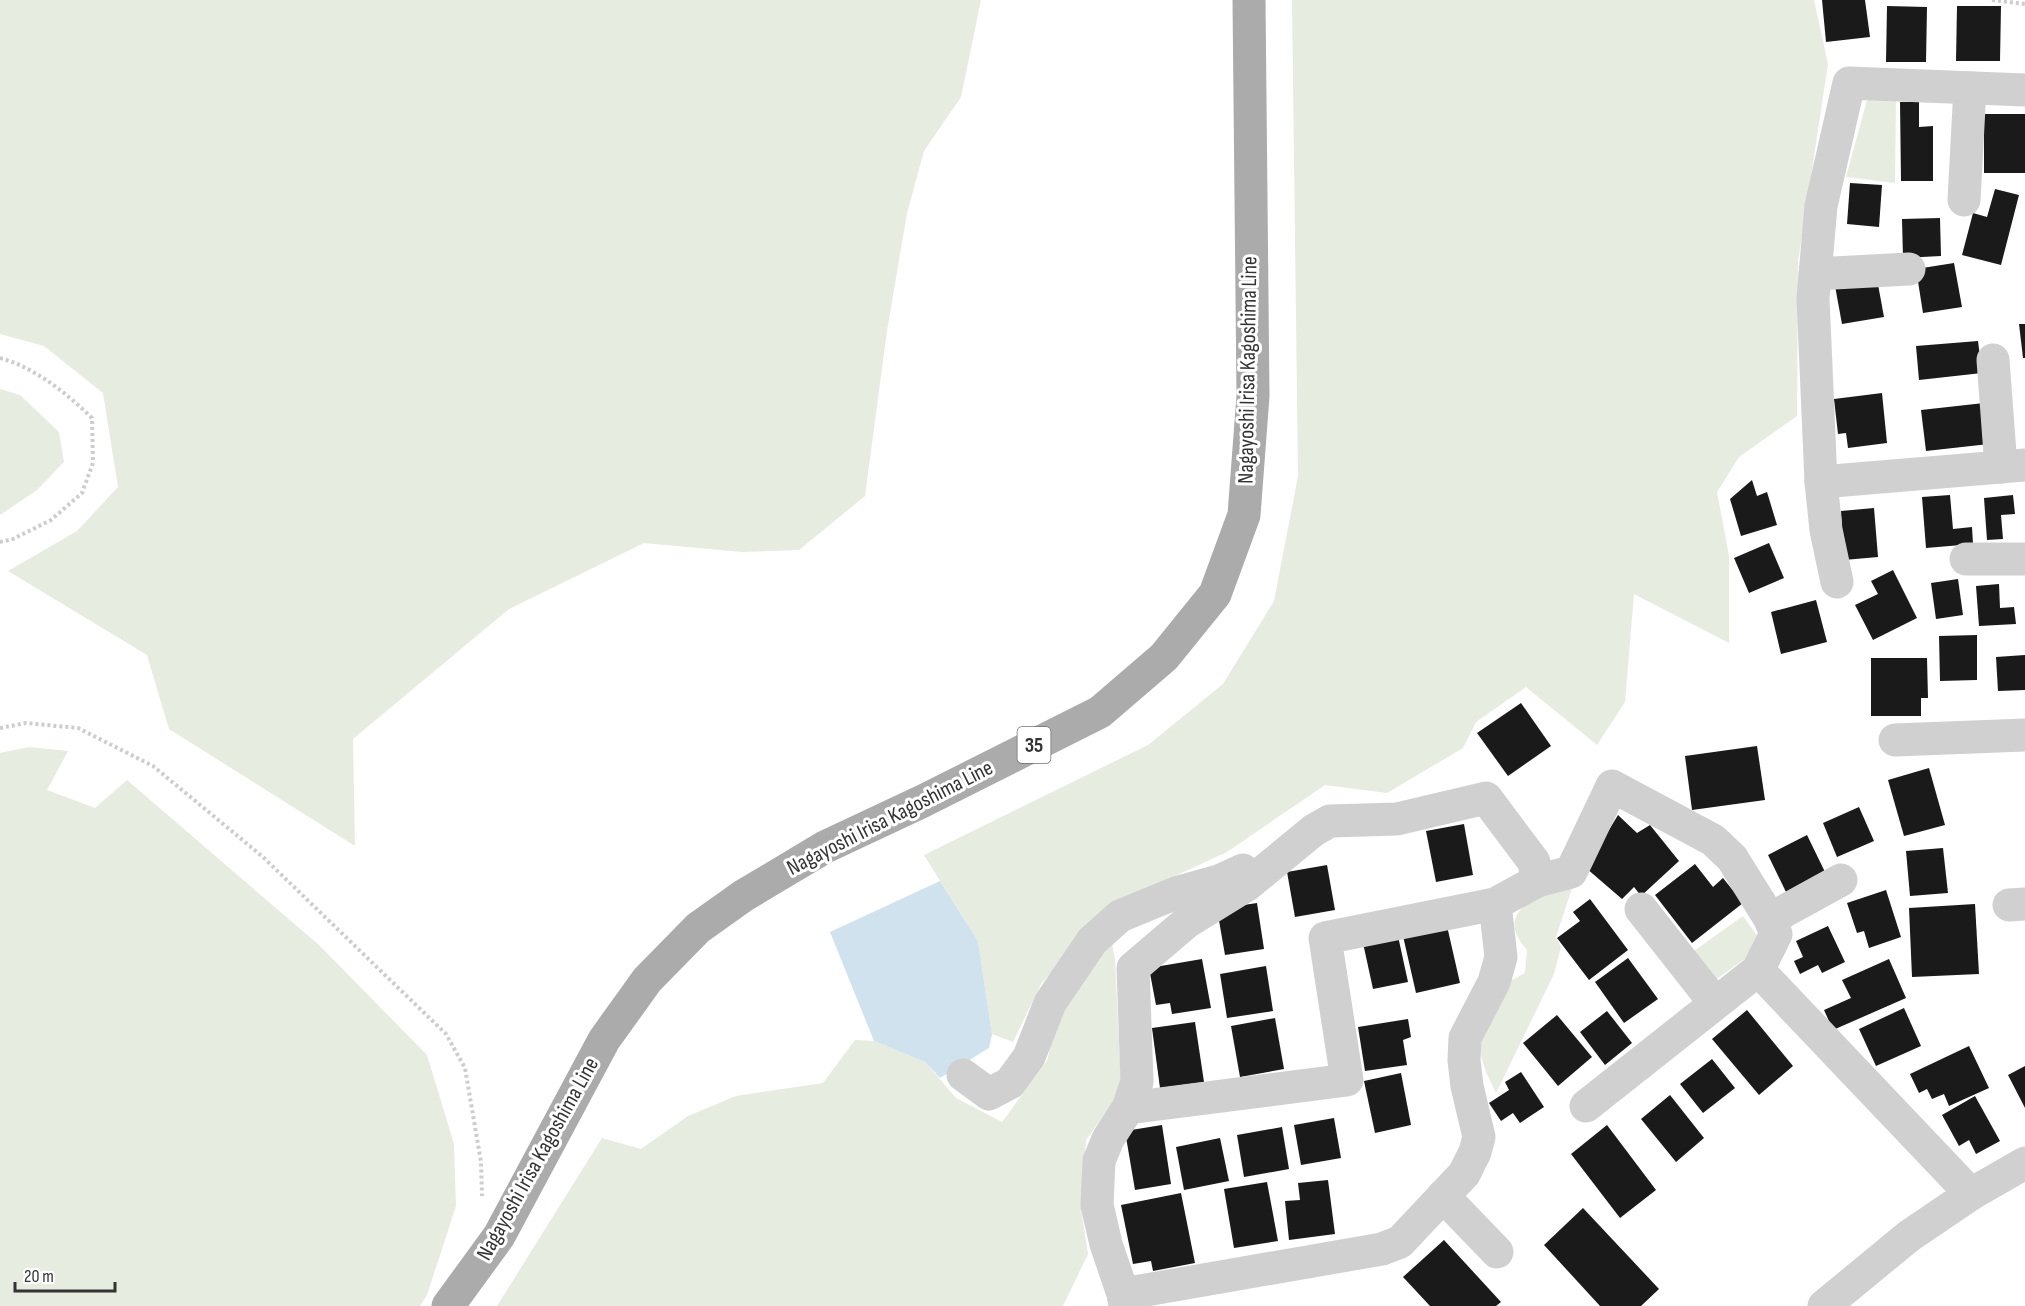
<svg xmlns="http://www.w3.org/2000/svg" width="2025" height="1306" viewBox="0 0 2025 1306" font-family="'Sofia Sans Condensed',sans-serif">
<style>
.green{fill:#e6ecdf}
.water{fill:#cfe2ee}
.building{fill:#1a1a1a}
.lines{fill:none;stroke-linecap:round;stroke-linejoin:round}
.path{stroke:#cdcdcd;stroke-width:4;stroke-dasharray:3 3;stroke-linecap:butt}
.minor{stroke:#d0d0d0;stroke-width:33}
.major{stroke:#ababab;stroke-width:33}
.labels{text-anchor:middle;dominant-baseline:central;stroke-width:6;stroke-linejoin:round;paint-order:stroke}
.shield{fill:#fff;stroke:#707070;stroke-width:1.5}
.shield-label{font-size:21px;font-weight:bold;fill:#333}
.street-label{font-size:22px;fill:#333;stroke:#fff}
</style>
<rect width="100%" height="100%" fill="#fff"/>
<g class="green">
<path d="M0,0H981L961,97L924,151L907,213L887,331L865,496L799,550L742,552L644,543L509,609L353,739L355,846L169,729L147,655L8,571L77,531L118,487L103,393L44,346L0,334Z"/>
<path d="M1292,0H1814L1828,64L1798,262L1797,416L1739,457L1717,492L1729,556V643L1634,594L1625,702L1597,745L1526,687L1476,722L1463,748L1387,793L1325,785L1227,852L1110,906L1041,984L1013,1042L992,1034L978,941L924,855L1148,745L1223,684L1274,601L1298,476Z"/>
<path d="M1867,100H1896L1895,183L1846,177Z"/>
<path d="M0,389L20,395L59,432L64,462L37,490L0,515Z"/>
<path d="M29,747L68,751L47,790L95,808L127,780L320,946L427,1055L454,1144L456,1206L427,1295L420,1306H0V753Z"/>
<path d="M1572,888L1556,937L1561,947L1554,974L1496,1093L1486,1072L1478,1047L1508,982L1525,973L1527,950C1492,911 1538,895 1572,888Z"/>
<path d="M1743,916L1761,941L1753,953L1714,981L1694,951Z"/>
<path d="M1110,932L1115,960L1121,1082L1111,1105L1086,1140L1081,1209L1088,1254L1063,1306H497L602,1138L641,1149L688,1116L736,1096L823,1083L855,1040L874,1041L925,1062L956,1098L1002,1122L1047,1061L1063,992Z"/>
</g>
<path class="water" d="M940,881L978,941L992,1034L989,1048L940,1078L925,1062L874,1041L830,932Z"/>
<g class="building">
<path d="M1822,0H1865L1870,37L1826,42Z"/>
<path d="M1887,6L1927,7L1926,62H1886Z"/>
<path d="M1957,6H2001L2000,61H1956Z"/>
<path d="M1900,102H1919V127L1933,126V181H1901Z"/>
<rect x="1984" y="114" width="41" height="59"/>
<path d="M1850,183L1882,185L1879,227L1847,224Z"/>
<path d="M1995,189L2019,195L2001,265L1962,255L1973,213L1987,217Z"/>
<path d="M1940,218L1941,256L1903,258L1902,219Z"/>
<path d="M1954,263L1962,307L1923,313L1916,269Z"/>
<path d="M1877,279L1884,317L1842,324L1835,286Z"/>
<path d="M2019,324H2025V358H2023Z"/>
<path d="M1978,341L1982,373L1919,380L1916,346Z"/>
<path d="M1882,393L1887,443L1848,448L1846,433L1838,434L1834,399Z"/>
<path d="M1984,403L1989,444L1926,451L1921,410Z"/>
<path d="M1752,480L1757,496L1767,492L1777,525L1741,536L1730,499Z"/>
<path d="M1950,495L1953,529L1972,527L1973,544L1926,548L1922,497Z"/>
<path d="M2013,495L2015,514L2001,515L2003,539L1987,540L1984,498Z"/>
<path d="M1874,508L1878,557L1844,560L1841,511Z"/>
<path d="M1769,543L1784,578L1749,593L1734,558Z"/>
<path d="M1893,570L1917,618L1873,640L1855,605L1878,594L1871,581Z"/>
<path d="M1958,579L1963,615L1936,619L1931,583Z"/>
<path d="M1999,584L2000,608L2014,607L2016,624L1979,626L1976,586Z"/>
<path d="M1816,600L1827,642L1781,654L1771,612Z"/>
<path d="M1977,635V680L1940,681L1939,636Z"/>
<path d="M2025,655V690L1998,691L1996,657Z"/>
<path d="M1871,658H1927L1928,698H1921V716H1871Z"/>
<path d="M1521,703L1551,746L1508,776L1477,733Z"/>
<path d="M1757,746L1765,800L1692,810L1685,756Z"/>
<path d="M1929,768L1945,825L1904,836L1888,780Z"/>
<path d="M1859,807L1874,841L1837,857L1823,823Z"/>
<path d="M1618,815L1637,833L1650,825L1679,861L1641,896L1634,887L1622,899L1586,868Z"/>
<path d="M1464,824L1473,875L1436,882L1426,831Z"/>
<path d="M1807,835L1825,872L1786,892L1768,855Z"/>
<path d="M1943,848L1948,893L1910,896L1906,851Z"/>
<path d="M1695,864L1713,887L1723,878L1743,903L1692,943L1655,895Z"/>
<path d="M1327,865L1335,910L1295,917L1287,872Z"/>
<path d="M1886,890L1901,937L1869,948L1864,931L1857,933L1847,903Z"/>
<path d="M1590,899L1628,950L1589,980L1557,938L1580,921L1573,912Z"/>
<path d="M1257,903L1264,949L1225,955L1217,909Z"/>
<path d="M1975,904L1979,974L1912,977L1909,908Z"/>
<path d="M1447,926L1460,983L1416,993L1403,936Z"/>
<path d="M1828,926L1845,962L1822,973L1818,965L1800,974L1794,961L1803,957L1796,941Z"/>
<path d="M1398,936L1408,982L1373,989L1363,943Z"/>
<path d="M1628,958L1658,999L1624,1023L1595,982Z"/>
<path d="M1202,959L1211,1008L1172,1014L1170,1003L1156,1005L1149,968Z"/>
<path d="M1889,959L1906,998L1833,1030L1824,1010L1851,998L1842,980Z"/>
<path d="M1266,966L1273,1011L1227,1018L1220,974Z"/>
<path d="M1904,1008L1921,1046L1876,1066L1859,1029Z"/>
<path d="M1747,1010L1793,1066L1759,1095L1712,1039Z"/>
<path d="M1607,1011L1632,1043L1605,1065L1580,1032Z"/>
<path d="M1557,1015L1592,1057L1558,1086L1523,1043Z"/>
<path d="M1275,1018L1284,1069L1240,1077L1231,1026Z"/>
<path d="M1408,1019L1411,1037L1403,1040L1407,1065L1365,1071L1358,1027Z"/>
<path d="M1195,1022L1204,1082L1160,1088L1152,1028Z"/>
<path d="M1969,1046L1989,1088L1949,1106L1944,1094L1932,1099L1927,1089L1919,1093L1910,1074Z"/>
<path d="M1712,1059L1735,1088L1703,1113L1680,1084Z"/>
<path d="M2025,1066V1108L2008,1075Z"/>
<path d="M1521,1072L1544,1107L1520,1123L1513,1113L1501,1121L1489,1103L1509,1090L1505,1082Z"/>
<path d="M1401,1073L1411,1125L1375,1133L1364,1081Z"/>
<path d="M1670,1095L1704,1138L1676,1162L1641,1119Z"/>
<path d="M1975,1096L2000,1141L1976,1154L1969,1140L1959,1146L1942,1115Z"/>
<path d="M1334,1118L1341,1158L1301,1165L1294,1125Z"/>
<path d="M1162,1125L1171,1184L1135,1190L1125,1131Z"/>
<path d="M1607,1125L1656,1190L1620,1218L1571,1154Z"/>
<path d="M1282,1127L1289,1169L1244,1177L1237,1135Z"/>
<path d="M1220,1138L1229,1181L1184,1190L1176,1147Z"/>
<path d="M1328,1180L1335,1234L1289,1240L1285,1201L1300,1200L1298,1183Z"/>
<path d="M1267,1182L1278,1241L1234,1248L1224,1189Z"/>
<path d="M1181,1193L1195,1263L1153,1271L1151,1261L1133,1264L1121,1205Z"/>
<path d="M1583,1208L1659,1289L1641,1306H1600L1544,1245Z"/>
<path d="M1444,1240L1501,1302L1496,1306H1430L1403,1277Z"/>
</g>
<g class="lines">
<g class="path">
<path d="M1992,0L2025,4"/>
<path d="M0,358C36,368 66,393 92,418L93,463L82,493L51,520L13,539L0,542"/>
<path d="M0,728L26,723L78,728L153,766L263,857L446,1034L465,1068L481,1162L482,1196"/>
</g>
<g class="minor">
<path d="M2025,90L1849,83L1821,206L1813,298L1821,482L2025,465"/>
<path d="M1964,200L1970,88"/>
<path d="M1815,274L1909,269"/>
<path d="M1993,360L2001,467"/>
<path d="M1821,482L1826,530L1837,582"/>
<path d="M1966,559H2025"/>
<path d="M1895,740L2025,735"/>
<path d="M1537,881L1571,872L1612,786L1713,840L1732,858L1770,919L1776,934L1758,970"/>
<path d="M2009,905L2025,904"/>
<path d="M1641,909L1715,1003"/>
<path d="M1770,919L1841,880"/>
<path d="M963,1075L989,1094L1010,1083L1029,1057L1050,1003L1092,941L1120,916L1176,893L1219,881L1243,870"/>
<path d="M1586,1106L1758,970L1971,1194"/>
<path d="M1128,1108L1347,1080L1325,938L1495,904"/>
<path d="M1443,1196L1497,1252"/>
<path d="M1123,1294L1382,1249L1400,1242L1464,1174L1475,1152L1479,1137L1467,1086L1464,1060L1465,1038L1494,982L1501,957L1495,904L1537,881L1534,862L1486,798L1397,819L1330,821L1314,830L1247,885L1187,922L1133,968L1137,1082L1128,1108L1108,1139L1099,1161L1097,1205L1106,1244L1123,1294L1125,1306"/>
<path d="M1824,1306L1909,1236L1971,1194L2025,1163"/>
</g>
<path class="major" d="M448,1306L499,1236L604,1040L647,980L698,928L743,896L825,847L923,801L1100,712L1164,657L1215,594L1244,515L1253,396L1249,0"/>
</g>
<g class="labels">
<rect class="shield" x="1017.5" y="727" width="33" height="36" rx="4.5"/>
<g class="shield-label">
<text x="1034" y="745">35</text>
</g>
<g class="street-label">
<text transform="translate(1248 370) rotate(-89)">Nagayoshi Irisa Kagoshima Line</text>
<text transform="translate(890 818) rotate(-27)">Nagayoshi Irisa Kagoshima Line</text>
<text transform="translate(538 1159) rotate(-61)">Nagayoshi Irisa Kagoshima Line</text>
</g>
</g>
<path d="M15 1282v9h100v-9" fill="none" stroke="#333333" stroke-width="3"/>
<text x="24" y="1282" font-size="18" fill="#333333" stroke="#ffffff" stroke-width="4.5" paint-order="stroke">20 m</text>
</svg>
